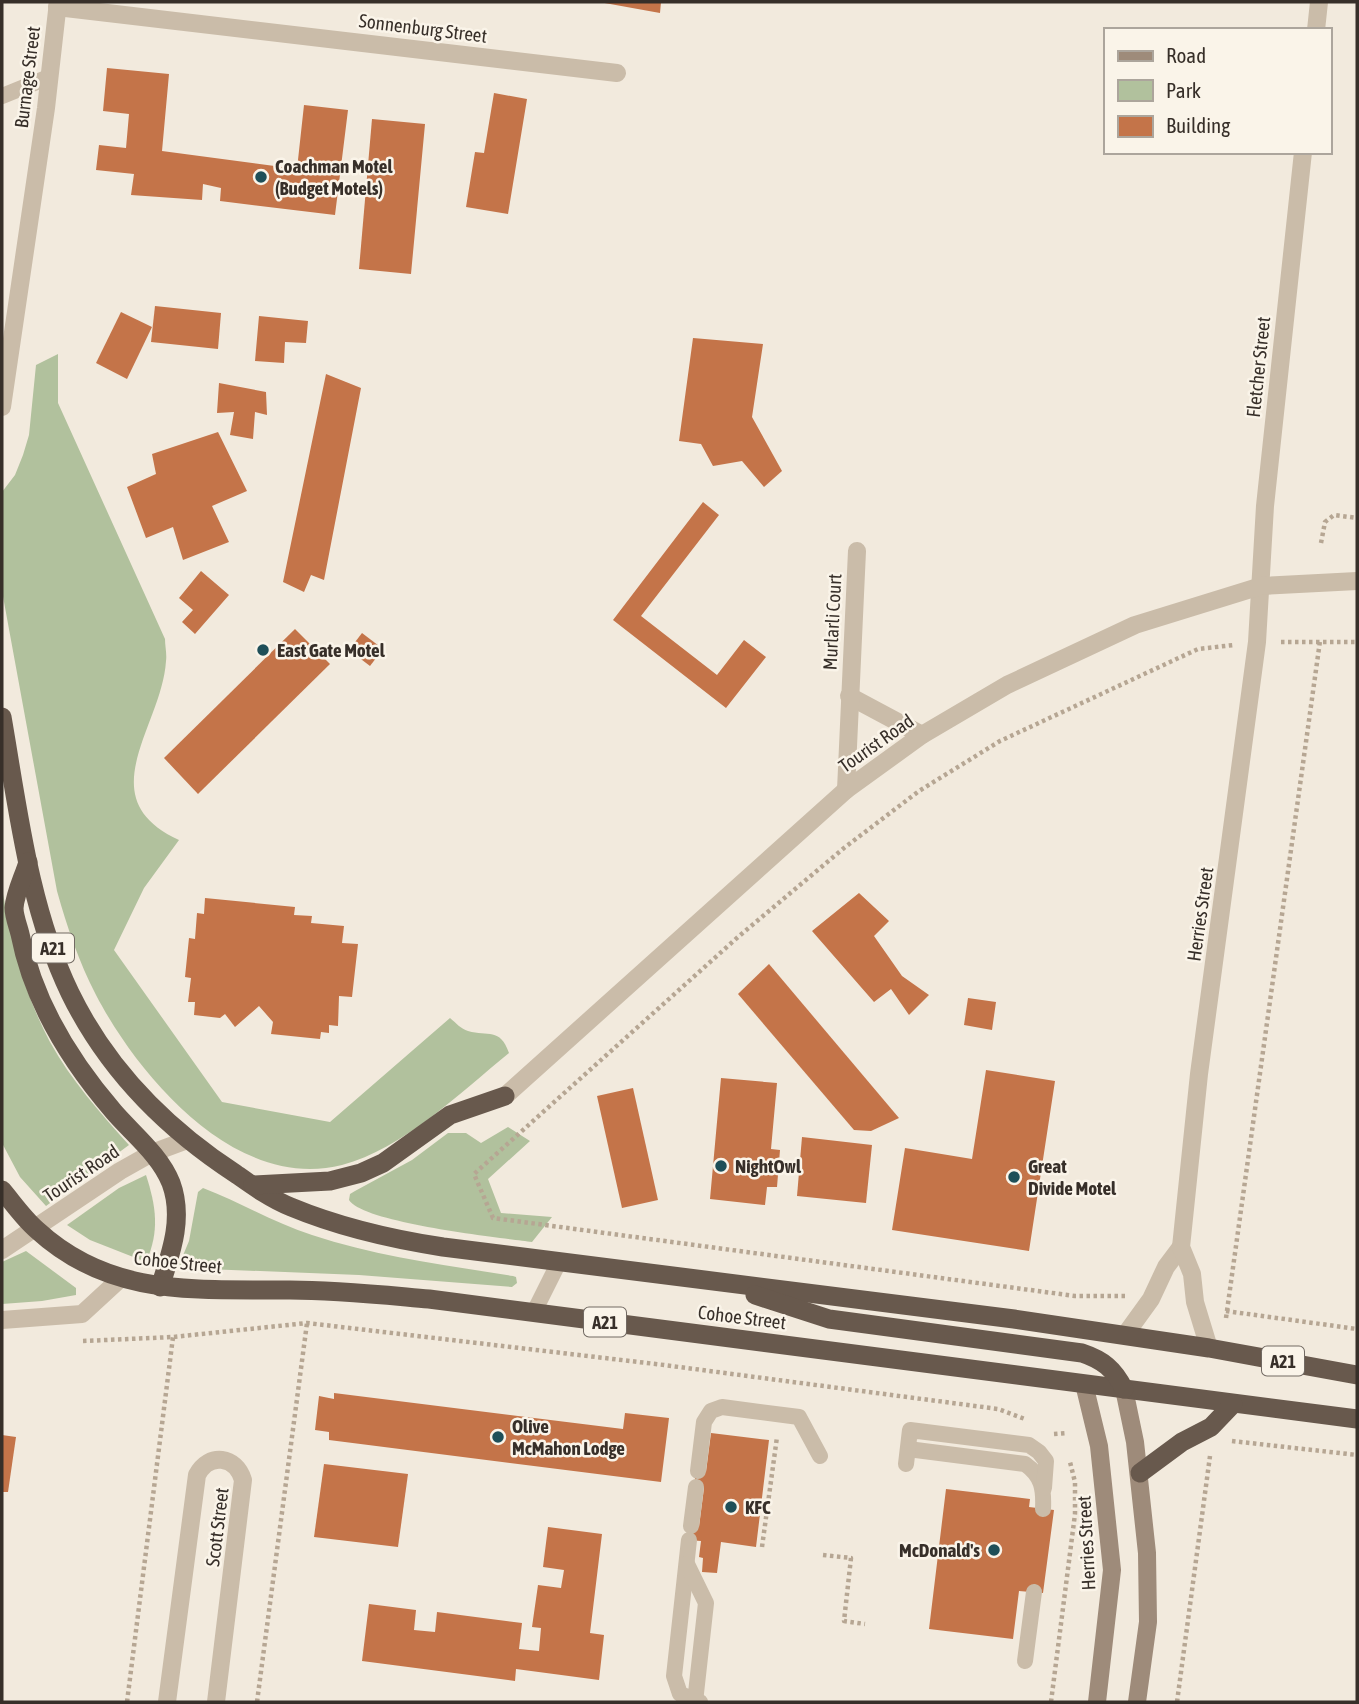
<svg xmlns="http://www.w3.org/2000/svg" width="1359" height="1704" viewBox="0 0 1359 1704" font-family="'Asap Condensed',sans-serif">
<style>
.green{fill:#b1c19d}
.building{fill:#c47449}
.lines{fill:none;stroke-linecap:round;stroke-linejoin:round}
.path{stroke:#b6a693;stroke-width:4.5;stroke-dasharray:3.5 3.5;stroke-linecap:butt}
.service{stroke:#cabca9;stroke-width:16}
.minor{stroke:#cabca9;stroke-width:18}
.tertiary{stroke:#cabca9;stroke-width:18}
.secondary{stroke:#9e8b7a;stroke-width:18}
.trunk{stroke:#68594d;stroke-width:19}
.poi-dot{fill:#1f4f58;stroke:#faf4e9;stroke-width:2.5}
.labels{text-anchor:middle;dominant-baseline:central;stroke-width:5;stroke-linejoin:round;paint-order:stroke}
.shield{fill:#faf4e9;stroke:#726a63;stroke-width:2}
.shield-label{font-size:18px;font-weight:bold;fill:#372f29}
.street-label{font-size:19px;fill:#372f29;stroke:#faf4e9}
.poi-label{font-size:19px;font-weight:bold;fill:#372f29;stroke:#faf4e9;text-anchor:start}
</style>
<rect width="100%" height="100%" fill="#f2eadd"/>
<g class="green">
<path d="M58,354V403L165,639C165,646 167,654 166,661C162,727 88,798 179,840L144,888L114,950L222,1102L330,1122L450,1018C456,1023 461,1029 468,1031C488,1037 500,1027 509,1053C461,1092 403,1149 342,1165C236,1192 139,1077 96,995C79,962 67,927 57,891L2,591V492L15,475L23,455L29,435L36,365Z"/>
<path d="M2,888C11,942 24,993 50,1042C71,1080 100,1113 129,1145L46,1206L20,1177L2,1143Z"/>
<path d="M508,1127L530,1141L488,1179L501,1213L552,1217L532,1242C502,1238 363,1223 349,1200L350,1194L355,1191L412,1160L448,1133H466L481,1143Z"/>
<path d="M146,1175C156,1206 160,1231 146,1262L90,1240L67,1225L119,1188Z"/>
<path d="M203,1188C240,1202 274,1223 312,1235C378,1257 445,1265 513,1276L516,1277L517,1283L512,1287L359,1275L182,1268L179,1265L189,1241L198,1192Z"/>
<path d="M26,1251L76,1288V1295L42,1301L2,1304V1262Z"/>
</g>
<g class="building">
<path d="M599,2H661L660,13Z"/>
<path d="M107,68L169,74L162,151L297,169L304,105L348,110L335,215L220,201L221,188L203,184L202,200L131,195L134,174L96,170L99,145L126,148L129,114L103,111Z"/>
<path d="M494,93L527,99L508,214L466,207L475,152L484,153Z"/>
<path d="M372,119L425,124L411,274L359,269Z"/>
<path d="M155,306L221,313L218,349L151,342Z"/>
<path d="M121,312L152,327L127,379L96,363Z"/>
<path d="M259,316L308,321L306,343L285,342L284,363L255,361Z"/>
<path d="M693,338L763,344L752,417L782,471L764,487L742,461L713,466L701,444L679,441Z"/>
<path d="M326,374L361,388L324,580L311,575L304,592L283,582Z"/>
<path d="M219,383L266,392L267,415L255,412L253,439L230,435L234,412L217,413Z"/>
<path d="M218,432L247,491L212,506L229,542L183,560L173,527L146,538L127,487L156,474L152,454Z"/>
<path d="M703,502L719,515L641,616L717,675L744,640L766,657L726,708L613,620Z"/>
<path d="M201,571L229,595L195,634L182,622L193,610L179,598Z"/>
<path d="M295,629L330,664L198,794L164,758Z"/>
<path d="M362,633L383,649L370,666L349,650Z"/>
<path d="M859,893L889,921L874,936L902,976L929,995L909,1015L891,989L874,1002L812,931Z"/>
<path d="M205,898L295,907L294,915L312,916L311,923L344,926L342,943L358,944L352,997L339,996L338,1026L329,1025V1033L321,1032L320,1039L271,1034L273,1022L259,1006L235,1027L225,1014L220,1018L194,1015L195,1002H188L191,978L185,977L189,938L195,939L197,913L204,914Z"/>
<path d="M769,964L899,1118L871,1131L854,1130L738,994Z"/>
<path d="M968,998L996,1002L992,1030L964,1025Z"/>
<path d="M986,1070L1055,1081L1029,1251L892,1230L905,1148L972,1159Z"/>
<path d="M721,1078L777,1083L771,1149L780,1150L777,1187H767L765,1205L710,1199Z"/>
<path d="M633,1088L658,1200L622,1208L597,1096Z"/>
<path d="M802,1137L872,1145L866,1203L797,1196Z"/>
<path d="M334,1393L623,1429L625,1413L669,1418L661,1482L329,1440V1432L315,1430L319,1396L334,1399Z"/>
<path d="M711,1433L769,1440L756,1547L721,1542L717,1573L702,1572L703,1558L699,1557L701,1541L688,1540L690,1525L699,1527L704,1488L694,1487L696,1471L706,1472Z"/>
<path d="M2,1435L16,1437L8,1492H2Z"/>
<path d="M324,1464L408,1474L398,1547L314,1537Z"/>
<path d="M946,1489L1030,1499L1029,1507L1054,1510L1043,1593L1019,1591L1013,1639L929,1629Z"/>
<path d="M548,1527L602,1534L590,1633L604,1635L599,1680L516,1669L515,1681L362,1661L369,1604L416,1610L414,1630L435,1632L437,1612L522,1623L519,1649L539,1651L541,1628L532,1627L538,1585L561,1588L564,1570L543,1567Z"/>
</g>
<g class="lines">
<g class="path">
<path d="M1321,543L1325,522L1334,515L1357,518"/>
<path d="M1281,642H1357"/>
<path d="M1125,1296H1075L493,1218L474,1174L738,937L844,848L919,791L1000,741L1198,649L1234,645"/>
<path d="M1226,1311L1357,1329"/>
<path d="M1226,1318L1320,641"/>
<path d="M83,1341L173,1337L307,1323L664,1365L998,1409L1025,1419"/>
<path d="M1054,1434L1067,1433"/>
<path d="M1232,1441L1357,1455"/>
<path d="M762,1547L777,1437"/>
<path d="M823,1555L851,1558L844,1621L865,1624"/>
<path d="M127,1702L173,1337"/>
<path d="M257,1702L307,1323"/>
<path d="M1051,1702L1075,1514V1482L1070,1462"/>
<path d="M1177,1702L1210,1456"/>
</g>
<g class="service">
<path d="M2,96L49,77"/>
<path d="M534,1312L559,1262"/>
<path d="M908,1449L1025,1464C1042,1476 1044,1489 1043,1509"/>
<path d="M906,1464L910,1430L1029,1445L1039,1452L1046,1461L1044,1488"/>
<path d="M698,1471L704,1422L711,1411L722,1407L799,1417L820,1456"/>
<path d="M691,1526L696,1487"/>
<path d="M689,1540L674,1676L680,1694L700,1702"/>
<path d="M687,1564L706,1603L695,1702"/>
<path d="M1025,1661L1034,1592"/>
</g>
<g class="minor">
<path d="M57,7L617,73"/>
<path d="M1316,30L1319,2"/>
<path d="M2,407L46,108L58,2"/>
<path d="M849,696L922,735"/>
<path d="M846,790L857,551"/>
<path d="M1125,1335L1151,1299L1166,1267L1181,1247"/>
<path d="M1209,1348L1195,1302L1192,1274L1181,1247L1199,1074L1257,642L1265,506L1303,152"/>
<path d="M167,1702L197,1475C209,1452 236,1456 243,1480L216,1702"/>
</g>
<g class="tertiary">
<path d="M505,1096L846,790L922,735L1007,685L1135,625L1261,586L1357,581"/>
<path d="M2,1250L120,1171L152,1153L187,1140"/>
<path d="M2,1320L82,1314L120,1279"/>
</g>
<g class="secondary">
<path d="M1084,1384L1099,1446L1112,1570L1097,1702"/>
<path d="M1124,1389L1135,1442L1147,1553L1148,1622L1137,1702"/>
</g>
<g class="trunk">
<path d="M2,717C18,809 29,908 70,993C107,1069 167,1129 236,1174C253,1186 271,1199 291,1207C339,1227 391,1239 443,1247L1014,1319L1209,1348L1357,1375"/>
<path d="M28,862C24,876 15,893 14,908C14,916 18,926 20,934C33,1001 70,1061 114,1112C133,1134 160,1155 171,1183C184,1218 171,1253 160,1287"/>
<path d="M253,1185L330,1181L361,1173L383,1163L450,1115L505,1096"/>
<path d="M2,1190C13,1203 24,1219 37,1230C111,1298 197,1289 290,1290C337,1290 383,1295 429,1299L1357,1419"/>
<path d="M755,1295L829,1319L1082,1353C1103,1360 1114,1369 1124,1389"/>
<path d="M1140,1473L1182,1442L1211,1427L1233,1404"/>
</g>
</g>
<g class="poi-dot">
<circle cx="261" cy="177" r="7"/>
<circle cx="263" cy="650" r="7"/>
<circle cx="721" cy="1166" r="7"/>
<circle cx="1014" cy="1177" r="7"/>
<circle cx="498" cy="1437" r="7"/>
<circle cx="731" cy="1507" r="7"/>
<circle cx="994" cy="1550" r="7"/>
</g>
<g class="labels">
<g class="shield">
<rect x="32" y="933.5" width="42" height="29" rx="5"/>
<rect x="584" y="1307.5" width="42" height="29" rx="5"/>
<rect x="1262" y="1346.5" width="42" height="29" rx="5"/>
</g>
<g class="shield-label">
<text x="53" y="948">A21</text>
<text x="605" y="1322">A21</text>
<text x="1283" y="1361">A21</text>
</g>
<g class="street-label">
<text transform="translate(423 28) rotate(7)">Sonnenburg Street</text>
<text transform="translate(27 77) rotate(-83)">Burnage Street</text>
<text transform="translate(1258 367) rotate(-84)">Fletcher Street</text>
<text transform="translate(832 622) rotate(-87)">Murlarli Court</text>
<text transform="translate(876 743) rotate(-35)">Tourist Road</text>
<text transform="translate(1200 914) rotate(-82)">Herries Street</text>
<text transform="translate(81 1173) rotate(-34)">Tourist Road</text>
<text transform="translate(178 1262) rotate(6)">Cohoe Street</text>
<text transform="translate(742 1317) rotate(7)">Cohoe Street</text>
<text transform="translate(217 1527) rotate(-83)">Scott Street</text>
<text transform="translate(1086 1543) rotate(-93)">Herries Street</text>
</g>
<g class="poi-label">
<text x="275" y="166">Coachman Motel<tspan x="275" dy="22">(Budget Motels)</tspan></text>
<text x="277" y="650">East Gate Motel</text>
<text x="735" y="1166">NightOwl</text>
<text x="1028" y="1166">Great<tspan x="1028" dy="22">Divide Motel</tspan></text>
<text x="512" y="1426">Olive<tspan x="512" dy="22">McMahon Lodge</tspan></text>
<text x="745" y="1507">KFC</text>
<text x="980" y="1550" text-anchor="end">McDonald's</text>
</g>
</g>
<rect width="1359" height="1704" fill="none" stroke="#372f29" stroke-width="7"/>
<rect x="1104" y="28" width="228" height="126" fill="#faf4e9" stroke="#aca59c" stroke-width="2"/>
<rect x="1118" y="51" width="35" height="10" fill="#9e8b7a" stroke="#aca59c" stroke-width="2"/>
<text x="1166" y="63" font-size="21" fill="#372f29">Road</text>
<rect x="1118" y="80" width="35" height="21" fill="#b1c19d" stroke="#aca59c" stroke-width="2"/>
<text x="1166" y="98" font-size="21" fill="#372f29">Park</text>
<rect x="1118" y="116" width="35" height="21" fill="#c47449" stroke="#aca59c" stroke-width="2"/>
<text x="1166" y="133" font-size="21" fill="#372f29">Building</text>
</svg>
